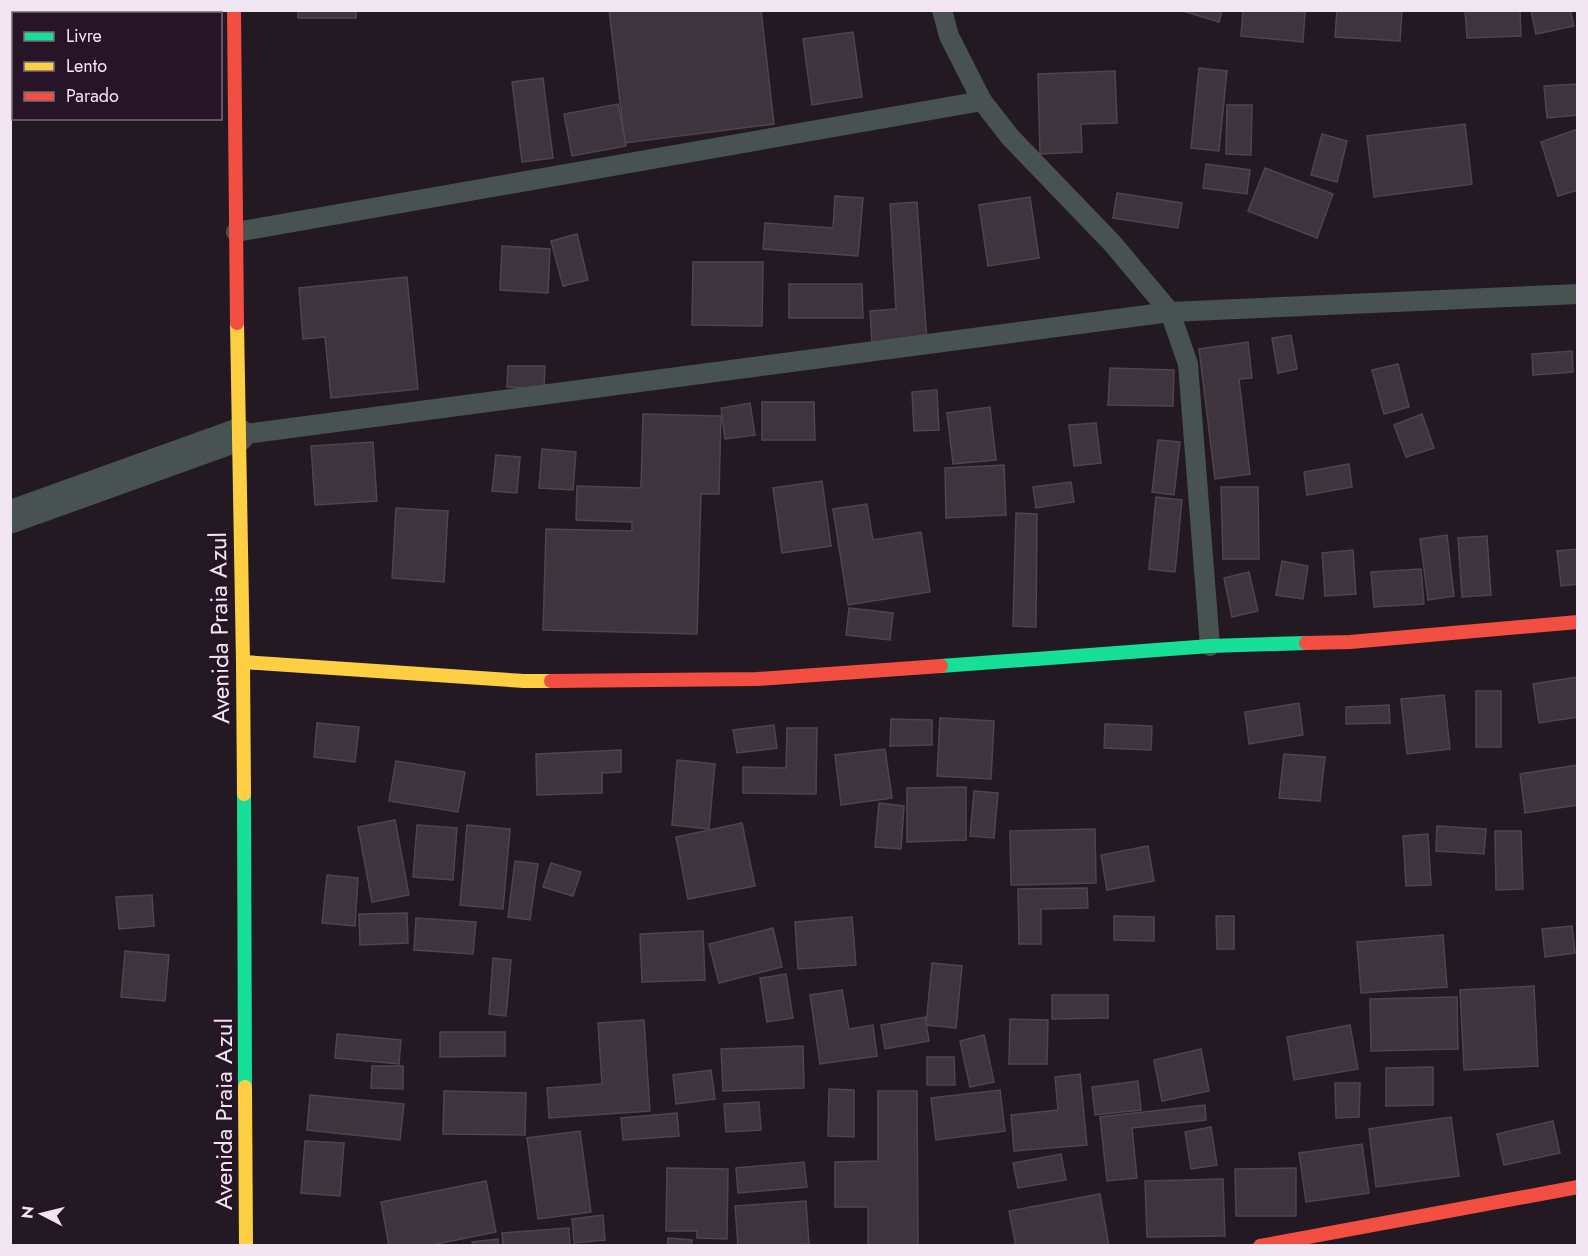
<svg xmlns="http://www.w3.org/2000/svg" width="1588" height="1256" viewBox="0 0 1588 1256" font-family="Jost,sans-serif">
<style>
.building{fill:#3d343d;stroke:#4d454d;stroke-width:1.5}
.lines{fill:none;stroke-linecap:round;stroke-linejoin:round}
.lane{stroke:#485351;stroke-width:20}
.street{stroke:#485351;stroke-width:33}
.fast{stroke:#16e098;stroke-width:14}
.slow{stroke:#ffcf43;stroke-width:14}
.jam{stroke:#f24e42;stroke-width:14}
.labels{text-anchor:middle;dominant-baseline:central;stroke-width:6;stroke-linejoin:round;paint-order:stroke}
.street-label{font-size:24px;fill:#f1e5f1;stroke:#271527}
</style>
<rect width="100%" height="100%" fill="#231923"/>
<g class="building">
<rect x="298" y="10" width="58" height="8"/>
<path d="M609,10H761L774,124L625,143Z"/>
<path d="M1180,10H1222L1219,22Z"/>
<path d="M1243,10H1288L1305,12L1303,42L1241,36Z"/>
<path d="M1337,10H1402L1400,41L1335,37Z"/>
<path d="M1465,10H1520L1521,36L1467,38Z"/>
<path d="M1531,10H1570L1574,26L1536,34Z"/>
<path d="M853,32L862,97L812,105L803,39Z"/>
<path d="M1199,68L1227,71L1219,151L1191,148Z"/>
<path d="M1115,71L1117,123L1081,124L1082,152L1040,154L1038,74Z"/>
<path d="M543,78L553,158L522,162L512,82Z"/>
<path d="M1578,84V115L1547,118L1544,86Z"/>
<path d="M618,104L626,146L572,156L564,114Z"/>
<path d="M1227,105H1252L1251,155L1226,154Z"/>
<path d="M1465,124L1472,184L1374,197L1367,136Z"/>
<path d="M1578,129V190L1558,196L1541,142Z"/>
<path d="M1322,134L1347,141L1337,182L1311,175Z"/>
<path d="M1206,164L1250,170L1247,194L1203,188Z"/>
<path d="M1265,168L1333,194L1317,238L1248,211Z"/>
<path d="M1117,193L1182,203L1178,228L1113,218Z"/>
<path d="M835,196L863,198L858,256L763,249L765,223L833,228Z"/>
<path d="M1030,197L1039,258L988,266L979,205Z"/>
<path d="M917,202L927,341L872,344L870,311L896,309L890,204Z"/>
<path d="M577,234L588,280L563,286L551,241Z"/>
<path d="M502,246L550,249L548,293L500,290Z"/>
<path d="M693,262H763L762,326L692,325Z"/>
<path d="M407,277L418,389L331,398L325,337L303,339L299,288Z"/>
<path d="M789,284H862L863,318H789Z"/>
<path d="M1291,335L1297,369L1278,373L1272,338Z"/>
<path d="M1248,342L1252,378L1239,379L1250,474L1215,479L1199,349Z"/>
<path d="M1572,351L1573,372L1533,375L1532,354Z"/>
<path d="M1398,364L1409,407L1384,414L1372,370Z"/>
<path d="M508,366H545L544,389L507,387Z"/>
<path d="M1110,368L1174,370L1173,406L1108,405Z"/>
<path d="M937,390L939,430L914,431L912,392Z"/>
<path d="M762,402H814L815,440H762Z"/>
<path d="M750,403L755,435L725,439L721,408Z"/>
<path d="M990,407L996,460L953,464L947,413Z"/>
<path d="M643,414L721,416L719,494H701L697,634L543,630L546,529L632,531V522L576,520L577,486L641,488Z"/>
<path d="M1422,414L1434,448L1406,457L1394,425Z"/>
<path d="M1096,423L1101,463L1074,466L1069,425Z"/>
<path d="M1158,440L1180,442L1174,495L1152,492Z"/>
<path d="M373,442L377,501L315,505L311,446Z"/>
<path d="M542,449L576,452L573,490L539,488Z"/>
<path d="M496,455L520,457L517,493L492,491Z"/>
<path d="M1349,464L1352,487L1307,495L1304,472Z"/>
<path d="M1004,465L1006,515L946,518L945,468Z"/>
<path d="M822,481L831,546L782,553L773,488Z"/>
<path d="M1071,482L1074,502L1036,508L1033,487Z"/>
<path d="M1221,487H1258L1259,559H1223Z"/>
<path d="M1156,497L1182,500L1175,572L1149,569Z"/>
<path d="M867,504L873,540L921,532L930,592L848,605L833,509Z"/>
<path d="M396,508L448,511L444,582L392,578Z"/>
<path d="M1016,513L1037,514L1036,627L1013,626Z"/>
<path d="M1447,535L1454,596L1428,600L1420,539Z"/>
<path d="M1487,536L1491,595L1462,597L1458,538Z"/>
<path d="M1578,549V584L1561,586L1557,551Z"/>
<path d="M1353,550L1356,594L1325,596L1322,553Z"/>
<path d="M1282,561L1308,566L1303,599L1276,595Z"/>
<path d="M1421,569L1424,604L1374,607L1371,572Z"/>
<path d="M1249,572L1258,611L1232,617L1224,578Z"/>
<path d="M849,608L893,613L890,640L846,635Z"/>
<path d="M1578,677V717L1539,723L1533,684Z"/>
<rect x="1476" y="691" width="25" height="56"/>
<path d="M1444,695L1450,749L1407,754L1401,699Z"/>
<path d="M1299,703L1303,735L1249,744L1245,712Z"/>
<path d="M1389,705L1390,723L1346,724V707Z"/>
<path d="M940,718L994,721L991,779L937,776Z"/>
<path d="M891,719L932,720V745L890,746Z"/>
<path d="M317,723L359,727L355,762L314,757Z"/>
<path d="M1105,724L1152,726L1151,750L1104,748Z"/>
<path d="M774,725L777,748L737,753L733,730Z"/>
<path d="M787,728H817L816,794L743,793V767L786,768Z"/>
<path d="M885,749L892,798L841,805L835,755Z"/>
<path d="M621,750V772L602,773V793L537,795L536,754Z"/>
<path d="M1284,754L1325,757L1320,801L1279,798Z"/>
<path d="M677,760L715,764L709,829L672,825Z"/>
<path d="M396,761L465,772L458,812L389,801Z"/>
<path d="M1578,765V805L1525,813L1520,774Z"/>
<path d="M966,787V840L907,842V788Z"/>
<path d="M974,791L998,793L994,838L970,836Z"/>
<path d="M879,803L904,806L901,849L875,847Z"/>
<path d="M395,820L409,895L372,902L358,827Z"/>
<path d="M742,823L755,886L688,899L676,837Z"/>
<path d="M417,825L457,828L453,880L413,877Z"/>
<path d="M467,825L510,829L503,909L460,905Z"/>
<path d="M1437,826L1486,829L1484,854L1436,851Z"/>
<path d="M1095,829L1096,883L1011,885L1010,831Z"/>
<path d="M1495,831H1521L1523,889L1496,890Z"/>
<path d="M1428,834L1431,885L1406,886L1403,836Z"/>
<path d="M1148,846L1154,881L1107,890L1101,855Z"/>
<path d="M515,861L538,864L530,920L508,917Z"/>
<path d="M551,863L581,872L573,896L543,887Z"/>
<path d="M327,875L358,878L355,926L322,923Z"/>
<path d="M1087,888L1088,908L1041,909V944H1019L1018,889Z"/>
<path d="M152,895L154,926L119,929L116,897Z"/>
<path d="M407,913L408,943L360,945L359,914Z"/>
<path d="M1114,916L1154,917V941L1114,940Z"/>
<path d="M1216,916H1234V949H1217Z"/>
<path d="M852,917L856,965L798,969L795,922Z"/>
<path d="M416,918L476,922L473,954L414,950Z"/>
<path d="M1572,926L1575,953L1545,957L1542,929Z"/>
<path d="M773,928L782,967L719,983L709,944Z"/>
<path d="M703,931L705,980L642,982L640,934Z"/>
<path d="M1443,935L1447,987L1361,993L1357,942Z"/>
<path d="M125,951L169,955L165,1001L121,997Z"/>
<path d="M493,958L511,960L506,1016L489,1014Z"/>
<path d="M932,963L962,966L956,1028L926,1025Z"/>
<path d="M786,974L793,1018L767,1022L760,978Z"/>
<path d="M1534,986L1538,1066L1464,1070L1460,990Z"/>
<path d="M842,990L849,1029L873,1025L877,1056L820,1064L810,995Z"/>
<path d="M1052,995H1108V1018L1052,1019Z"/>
<path d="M1457,997L1458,1049L1371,1051L1370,999Z"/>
<path d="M925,1017L929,1041L885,1049L881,1025Z"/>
<path d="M1010,1019L1048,1020L1047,1064H1009Z"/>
<path d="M644,1020L650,1111L549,1118L547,1088L602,1084L598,1023Z"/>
<path d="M1350,1025L1358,1069L1294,1080L1287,1037Z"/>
<path d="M440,1032H505V1056L440,1057Z"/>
<path d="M337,1034L401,1040L399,1064L335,1058Z"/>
<path d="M984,1035L994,1082L970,1087L960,1041Z"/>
<path d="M803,1046L804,1088L723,1091L721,1049Z"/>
<path d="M1201,1049L1209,1091L1162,1101L1154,1060Z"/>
<path d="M927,1057H954L955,1085H927Z"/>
<path d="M372,1066H403V1089L371,1088Z"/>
<path d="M1433,1067V1105L1386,1106V1068Z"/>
<path d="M711,1070L715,1099L676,1104L673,1075Z"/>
<path d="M1080,1074L1087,1145L1014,1151L1011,1115L1058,1110L1055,1077Z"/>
<path d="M1138,1081L1141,1110L1095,1115L1092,1087Z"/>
<path d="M1335,1083H1360L1359,1117L1336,1118Z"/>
<path d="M829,1089L854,1090V1137L828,1136Z"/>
<path d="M1000,1090L1005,1131L936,1140L931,1098Z"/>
<path d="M444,1091L526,1093L525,1135L443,1134Z"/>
<path d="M878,1091H917L918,1246H868V1207H835V1162L878,1161Z"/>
<path d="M310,1095L404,1104L400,1140L307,1130Z"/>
<path d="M759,1102L761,1130L726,1132L724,1104Z"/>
<path d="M1205,1105L1206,1120L1132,1128L1137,1178L1107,1181L1100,1117Z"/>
<path d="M677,1113L679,1136L623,1140L621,1118Z"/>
<path d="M1451,1117L1459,1176L1376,1187L1369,1129Z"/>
<path d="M1553,1121L1560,1153L1504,1165L1497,1134Z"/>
<path d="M1211,1127L1217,1165L1191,1169L1185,1132Z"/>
<path d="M580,1131L591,1212L538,1219L527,1138Z"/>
<path d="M305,1141L344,1143L340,1196L301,1193Z"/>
<path d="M1362,1144L1369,1193L1306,1202L1299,1153Z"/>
<path d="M1061,1154L1066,1180L1018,1188L1013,1163Z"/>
<path d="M804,1162L807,1187L738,1193L736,1168Z"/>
<path d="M667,1168L728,1169L727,1239L697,1238V1231H666Z"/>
<path d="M1296,1168V1216H1236L1235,1169Z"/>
<path d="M1223,1179L1225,1236L1147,1237L1145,1181Z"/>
<path d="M486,1181L496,1232L427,1246H389L381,1202Z"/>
<path d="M1100,1194L1109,1246H1016L1009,1211Z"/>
<path d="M806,1201L809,1244L788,1246H738L735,1206Z"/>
<path d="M603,1215L605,1240L574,1243L572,1219Z"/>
<path d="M569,1228L570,1246H503L502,1233Z"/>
<path d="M668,1238L692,1240L691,1246H667Z"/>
<path d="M498,1239V1246H473L472,1242Z"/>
</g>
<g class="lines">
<g class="lane">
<path d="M942,10L949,36L982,101L1010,137L1112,243L1170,312L1188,364L1210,646"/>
<path d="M236,232L982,101"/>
<path d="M238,435L1170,312L1578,294"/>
</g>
<path class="street" d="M10,517L238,435"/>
<g class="fast">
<path d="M941,666L1210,646L1306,643"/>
<path d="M244,794L245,1087"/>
</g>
<g class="slow">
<path d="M237,323L243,662L244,794"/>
<path d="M243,662L524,681H551"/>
<path d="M245,1087L246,1246"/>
</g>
<g class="jam">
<path d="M234,10L237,323"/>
<path d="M1306,643L1350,642L1578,622"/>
<path d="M551,681L757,679L941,666"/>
<path d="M1260,1246L1578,1187"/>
</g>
</g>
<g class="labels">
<g class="street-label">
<text transform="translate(219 628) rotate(-91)">Avenida Praia Azul</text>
<text transform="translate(223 1114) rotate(-90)">Avenida Praia Azul</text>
</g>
</g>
<rect width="1588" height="1256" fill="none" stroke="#f1e5f1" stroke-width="24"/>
<rect x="12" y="12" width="210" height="108" fill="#271527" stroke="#786878" stroke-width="1.5"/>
<rect x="24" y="32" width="30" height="9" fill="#16e098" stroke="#786878" stroke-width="1.5"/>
<text x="66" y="42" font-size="18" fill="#f1e5f1">Livre</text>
<rect x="24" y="62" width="30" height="9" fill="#ffcf43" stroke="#786878" stroke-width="1.5"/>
<text x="66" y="72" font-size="18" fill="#f1e5f1">Lento</text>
<rect x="24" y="92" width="30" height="9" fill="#f24e42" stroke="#786878" stroke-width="1.5"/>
<text x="66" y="102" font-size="18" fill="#f1e5f1">Parado</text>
<g transform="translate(42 1214) rotate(277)" stroke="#271527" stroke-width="4.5" paint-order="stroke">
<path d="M0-4.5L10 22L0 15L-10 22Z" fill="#f1e5f1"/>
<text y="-9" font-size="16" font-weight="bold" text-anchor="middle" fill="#f1e5f1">N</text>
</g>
</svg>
